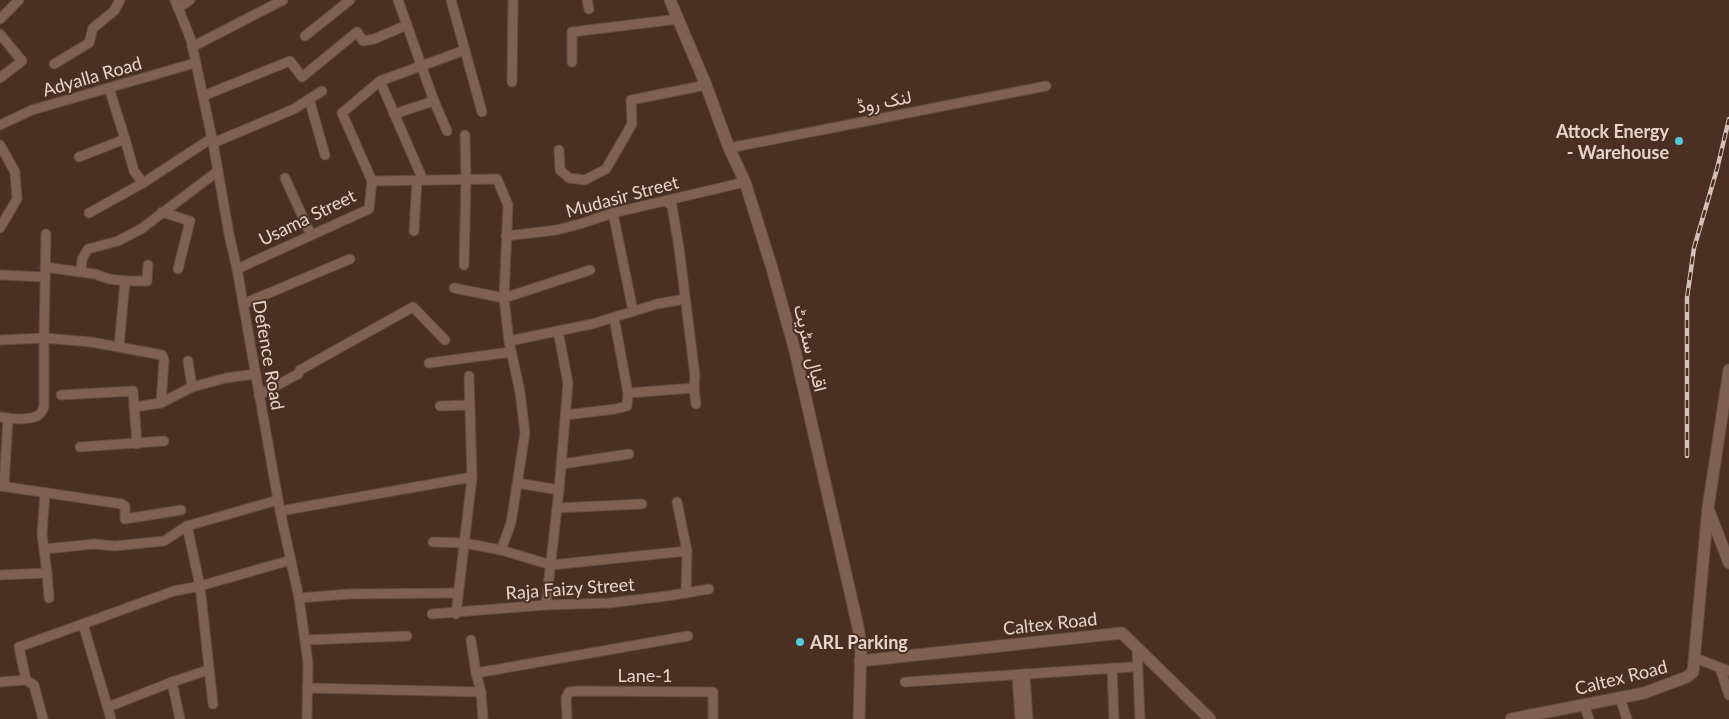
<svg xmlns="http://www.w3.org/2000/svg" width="1729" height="719" viewBox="0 0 1729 719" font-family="Lato,Vazirmatn,sans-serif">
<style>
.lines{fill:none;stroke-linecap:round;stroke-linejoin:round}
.minor-casing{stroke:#634c40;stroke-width:11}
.tertiary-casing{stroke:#634c40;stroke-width:13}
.minor{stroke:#7f6051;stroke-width:9}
.tertiary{stroke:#7f6051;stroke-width:11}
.rail-casing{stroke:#d3c0b8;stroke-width:4.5}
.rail{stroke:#4b2f22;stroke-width:2.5;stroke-dasharray:8;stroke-linecap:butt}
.poi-dot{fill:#52cbd9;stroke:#4b2f22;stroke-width:2}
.labels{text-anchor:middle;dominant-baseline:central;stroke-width:4;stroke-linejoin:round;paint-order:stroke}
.street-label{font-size:18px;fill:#e6d4cc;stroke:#4b2f22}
.poi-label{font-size:18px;font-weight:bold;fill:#e6d4cc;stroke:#4b2f22;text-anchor:end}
</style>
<rect width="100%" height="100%" fill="#4b2f22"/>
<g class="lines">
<g class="minor-casing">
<g id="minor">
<path d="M175,0L191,40L213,143L229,234L237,269L280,511L299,598L308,663L307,719"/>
<path d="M398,0L434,101L447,131"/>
<path d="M451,0L482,112"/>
<path d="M587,0L589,9"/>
<path d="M178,8L190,0"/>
<path d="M0,19L19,0"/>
<path d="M0,34L22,61L0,78"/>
<path d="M305,36L350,0"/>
<path d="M192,47L283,0"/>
<path d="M572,62V32L678,19"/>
<path d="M54,64L89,43L93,28L114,11L120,0"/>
<path d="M380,81L423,180"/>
<path d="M512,82L513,0"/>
<path d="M203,96L290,61L302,77L357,32L363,41L374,39L407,25"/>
<path d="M309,99L325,155"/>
<path d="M394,114L434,101"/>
<path d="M0,125L32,110L195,63"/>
<path d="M213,143L294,109L322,91"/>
<path d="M0,145L15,172L17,199L0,228"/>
<path d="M729,148L1046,86"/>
<path d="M559,150L560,170L569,178L585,180L606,169L632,124L631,100L706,85"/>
<path d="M79,157L125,139L109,88"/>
<path d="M285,178L311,235"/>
<path d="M372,181L497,179L508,205L504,298L509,341L520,392L525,433L511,523L501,550"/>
<path d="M143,183L212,138"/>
<path d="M162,212L190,221L178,269"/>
<path d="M89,213L143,183L134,171L125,139"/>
<path d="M613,213L633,311"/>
<path d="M414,231L417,180"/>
<path d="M506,236L557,230L583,223L613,213L745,182"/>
<path d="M464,265L466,179L465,135"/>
<path d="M45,267L95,274L109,279L125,281H147L148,265"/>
<path d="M237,269L369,209L372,181L342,113L380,81L465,50"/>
<path d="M81,271L82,259L88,249L118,241L141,229L218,171"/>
<path d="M0,275L45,277"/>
<path d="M454,288L504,298L590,270"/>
<path d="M243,304L350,259"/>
<path d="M0,340L44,338L91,342L162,355L164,360L161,403"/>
<path d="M509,341L592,324L657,304L685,299"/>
<path d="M119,347L125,281"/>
<path d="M188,361L192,387"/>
<path d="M429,363L511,352"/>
<path d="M694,388L696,404"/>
<path d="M628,393L694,388L695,376L679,248L672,206L666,201"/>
<path d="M61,395L133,391L137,444"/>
<path d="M259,395L298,374L300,370L413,307L445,340"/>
<path d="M440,406L469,405"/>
<path d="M134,407L161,403L192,387L226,378L256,374"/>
<path d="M566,415L615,409L627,406L628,393L614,318"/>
<path d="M0,417C11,419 27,420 37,416C41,414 43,410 44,406V338L46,234"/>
<path d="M80,447L164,441"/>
<path d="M562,464L629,454"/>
<path d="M518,483L559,490"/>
<path d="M0,486L122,504L125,506V519L181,510"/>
<path d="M4,486L8,418"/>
<path d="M45,493L42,534L47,573"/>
<path d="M677,502L687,551L686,593"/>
<path d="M557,508L642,504"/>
<path d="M280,511L472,477"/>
<path d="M187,526L200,586L213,704"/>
<path d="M433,542L464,543L501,550L551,565L687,551"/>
<path d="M44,549L94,544L115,546L164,541L187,526L278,500"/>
<path d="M0,575L47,573L49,598"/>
<path d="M299,598L349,594L458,593"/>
<path d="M546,605L559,490L568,383L558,331"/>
<path d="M432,614L546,605L609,603L667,596L709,589"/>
<path d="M456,614L472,477L469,376"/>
<path d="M83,624L111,719"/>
<path d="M305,640L407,636"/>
<path d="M471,640L476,673L481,692"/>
<path d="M1137,647L1140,719"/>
<path d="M1695,658L1729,671"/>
<path d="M1112,668L1114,719"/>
<path d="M1720,668L1729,695"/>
<path d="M476,673L688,636"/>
<path d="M1025,674L1028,719"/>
<path d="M1017,675L1020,719"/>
<path d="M26,680L19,647L174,591L200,586L291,560"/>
<path d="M0,682L26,680L34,685L43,719"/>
<path d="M172,682L180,719"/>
<path d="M905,682L1131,667"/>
<path d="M307,688L481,692L483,719"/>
<path d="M1620,698L1627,719"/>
<path d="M1584,705L1589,719"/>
<path d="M108,707L172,682L208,670"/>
<path d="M567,719L566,698L569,692L577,691L713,692V719"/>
</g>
</g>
<g class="tertiary-casing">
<g id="tertiary">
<path d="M670,0L706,85L729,148L745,182L771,265L795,351L858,627L861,646L859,719"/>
<path d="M1709,511L1729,563"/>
<path d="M860,661L1122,633L1210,719"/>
<path d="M1511,719L1644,693L1687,677L1693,672L1708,508L1729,370"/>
</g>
</g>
<use href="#minor" class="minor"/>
<use href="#tertiary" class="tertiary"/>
<g class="rail-casing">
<path id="rail" d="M1687,456V298L1694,248L1717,169L1729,119"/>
</g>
<use href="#rail" class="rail"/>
</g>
<g class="poi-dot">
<circle cx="1679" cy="141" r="5"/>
<circle cx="800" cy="642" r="5"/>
</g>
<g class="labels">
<g class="street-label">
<text transform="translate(92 76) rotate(-16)">Adyalla Road</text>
<text transform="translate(884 101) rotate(-11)">لنک روڈ</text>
<text transform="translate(622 196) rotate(-15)">Mudasir Street</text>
<text transform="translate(307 217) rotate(-26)">Usama Street</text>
<text transform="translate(811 348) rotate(76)">اقبال سٹریٹ</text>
<text transform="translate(269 355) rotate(80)">Defence Road</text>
<text transform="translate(570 588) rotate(-4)">Raja Faizy Street</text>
<text transform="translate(1050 623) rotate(-6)">Caltex Road</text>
<text x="645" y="675">Lane-1</text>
<text transform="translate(1621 677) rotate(-14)">Caltex Road</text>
</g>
<g class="poi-label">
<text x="1669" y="131">Attock Energy<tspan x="1669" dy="21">- Warehouse</tspan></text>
<text x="810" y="642" text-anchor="start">ARL Parking</text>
</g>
</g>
</svg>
